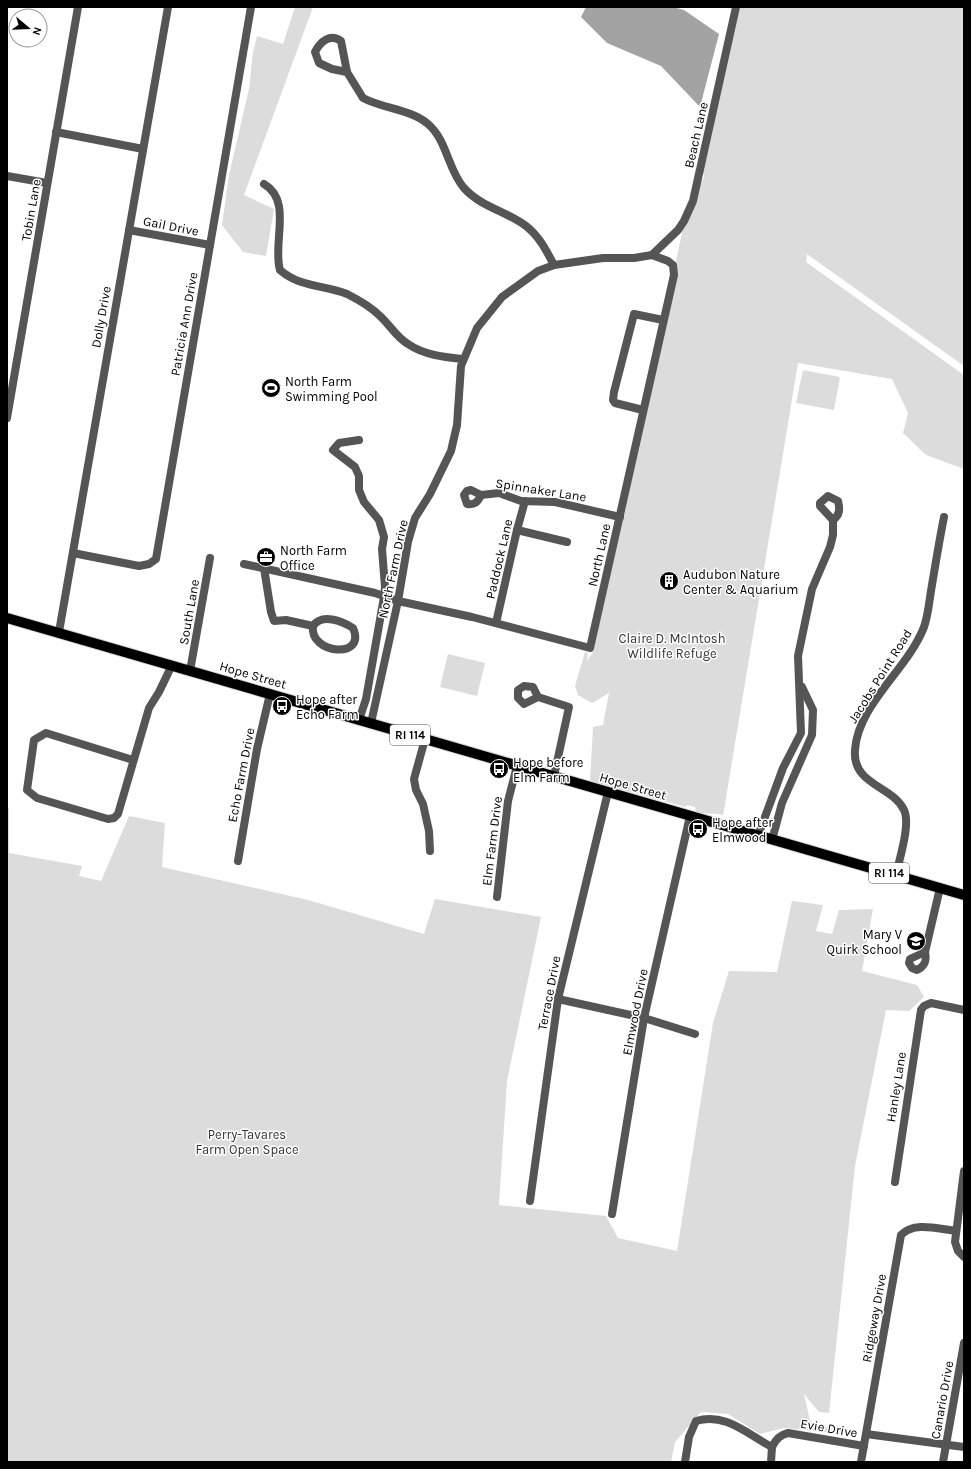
<svg xmlns="http://www.w3.org/2000/svg" width="971" height="1469" viewBox="0 0 971 1469" font-family="Karla,sans-serif">
<style>
.green{fill:#dcdcdc}
.water{fill:#a3a3a3}
.lines{fill:none;stroke-linecap:round;stroke-linejoin:round}
.major-casing{stroke:#dbdbdb;stroke-width:12}
.minor{stroke:#555;stroke-width:8}
.major{stroke:#000;stroke-width:10}
.labels{text-anchor:middle;dominant-baseline:central;stroke-width:3;stroke-linejoin:round;paint-order:stroke}
.shield{fill:#fff;stroke:#4c4c4c;stroke-width:1}
.shield-label{font-size:12px;font-weight:bold;fill:#000}
.street-label{font-size:13px;fill:#000;stroke:#fff}
.poi-label{font-size:13px;fill:#000;stroke:#fff;text-anchor:start}
.park-label{font-size:13px;fill:#333;stroke:#fff}
</style>
<rect width="100%" height="100%" fill="#fff"/>
<g class="green">
<path d="M295,7H313L244,195L274,209L266,256L243,252L222,225L229,175L249,89L253,52L257,36L283,44Z"/>
<path d="M737,7H964V366L807,254L806,262L964,375V469L926,455L903,433L908,413L892,379L798,363L724,810L723,815C713,812 706,815 696,812L695,807L687,805L686,807L590,781L593,727L603,725L609,693L592,703L578,695L575,686L585,652L588,653L587,661L593,652L696,167L703,181L704,175L698,171Z"/>
<path d="M803,370L840,377L834,410L796,403Z"/>
<path d="M448,654L485,663L477,696L440,687Z"/>
<path d="M7,808H9V853L82,866L79,876L101,881L129,816L165,823L162,867L308,900L424,934L435,899L541,917L507,1081L499,1205L606,1216L618,1238L677,1251L713,1023L729,971L777,972L792,901L823,905L816,931L832,934L839,910L873,909L862,971L917,985L924,997L909,1011L886,1010L855,1166L829,1413L819,1412L804,1394L810,1421L844,1434L784,1428L760,1434L728,1414L701,1412L675,1442L671,1462H7Z"/>
</g>
<g class="water">
<path d="M586,7H673L684,10L719,34L700,107L661,66L607,43L581,17Z"/>
<path d="M262,382L281,385L279,395L261,391Z"/>
</g>
<g class="lines">
<g class="major-casing">
<path id="major" d="M7,618L964,895"/>
</g>
<g class="minor">
<path d="M347,72L332,69L319,63L315,52C320,42 330,33 341,41L347,72L363,98C384,109 410,109 428,124C447,140 448,170 464,188C481,207 506,211 526,226C539,236 546,250 554,265"/>
<path d="M56,132L143,149"/>
<path d="M7,176L47,183"/>
<path d="M264,184C293,201 272,243 280,270C299,287 324,285 347,294C359,300 371,307 380,316C390,325 396,337 408,344C424,355 444,357 463,359"/>
<path d="M129,230L210,245"/>
<path d="M652,255L678,230L684,221L693,201L736,7"/>
<path d="M643,410L615,403L613,400L614,392L634,314L663,320"/>
<path d="M7,418L78,7"/>
<path d="M471,490L481,495C478,502 475,505 467,504L464,495L467,491Z"/>
<path d="M481,495L499,493L521,501L555,502L620,517"/>
<path d="M517,530L567,542"/>
<path d="M73,553L139,566L149,564L156,559L251,7"/>
<path d="M244,564L375,593L398,601L472,617L590,648L674,275L673,265L668,261L652,255L634,258H603L554,265L538,271L502,297L477,328L461,366L457,425L451,451L430,494L415,518L408,542L398,601L371,723"/>
<path d="M264,568L271,612L274,621L286,620L313,626C322,613 342,621 353,628C367,660 309,654 313,626"/>
<path d="M496,623L517,530L525,501"/>
<path d="M59,632L168,7"/>
<path d="M190,671L210,558"/>
<path d="M538,697L524,704L518,698V690L524,686L533,687L538,697L569,707L554,776"/>
<path d="M359,720L366,699L384,597L385,587L382,549L384,537L379,520L364,502L359,490V476L355,467L333,450L339,443L359,440"/>
<path d="M425,739L414,779L416,790L423,804L429,831L430,851"/>
<path d="M133,760L46,733L34,740L27,790L37,798L108,819L114,818L118,814L149,708L159,692L172,665"/>
<path d="M758,836L783,768L801,733L798,656L812,589L830,547L833,535V520L820,506V503L828,496L838,501C840,509 840,515 833,520"/>
<path d="M772,840L782,803L812,735L813,710L802,687"/>
<path d="M238,861L257,749L270,694"/>
<path d="M896,875C899,860 911,824 904,810C893,786 852,785 855,750C858,704 908,669 924,627C928,616 929,603 931,591C935,567 939,542 944,517"/>
<path d="M497,897L508,801L517,766"/>
<path d="M925,952C927,961 925,966 917,970L912,968L909,963L910,959L925,952L940,888"/>
<path d="M558,999L644,1018L695,1034"/>
<path d="M964,1171L955,1242L958,1251L964,1257"/>
<path d="M895,1182L921,1010L924,1006L931,1003L964,1010"/>
<path d="M530,1201L558,999L608,792"/>
<path d="M612,1214L644,1018L690,816"/>
<path d="M866,1434L964,1447"/>
<path d="M772,1447C776,1439 780,1435 788,1433L864,1446"/>
<path d="M685,1462L689,1437L696,1421C725,1412 747,1434 772,1447L771,1462"/>
<path d="M861,1462L901,1235C914,1221 938,1229 956,1231"/>
<path d="M943,1462L964,1343"/>
</g>
<use href="#major" class="major"/>
</g>
<defs>
<g id="stadium-disc" transform="scale(1)"><circle r="9.5" fill="#000" stroke="#fff"/><path d="M0-5a6.5 5 0 1 0 0 10a6.5 5 0 1 0 0-10ZM-3.5-1.8h7v3.6h-7Z" fill="#fff"/></g>
<g id="office-disc" transform="scale(1)"><circle r="9.5" fill="#000" stroke="#fff"/><path d="M-6-3h4V-5.5h4V-3h4V5H-6ZM-1-4.5V-3h2v-1.5ZM-6 0V1H6V0Z" fill="#fff"/></g>
<g id="building-disc" transform="scale(1)"><circle r="9.5" fill="#000" stroke="#fff"/><path d="M-4-6H4V6H1V3H-1V6H-4ZM-2.5-4.3h1.7v1.8h-1.7ZM.8-4.3h1.7v1.8H.8ZM-2.5-1h1.7V.8h-1.7ZM.8-1h1.7V.8H.8Z" fill="#fff"/></g>
<g id="bus-disc" transform="scale(1)"><circle r="9.5" fill="#000" stroke="#fff"/><path d="M-5-6H5V4H4V6H2V4H-2V6H-4V4H-5ZM-3.5-4V0h7V-4ZM-3.5 1.2v1.5H-2V1.2ZM2 1.2v1.5H3.5V1.2Z" fill="#fff"/></g>
<g id="school-disc" transform="scale(1)"><circle r="9.5" fill="#000" stroke="#fff"/><path d="M0-5L7-2L0 1L-7-2ZM-4 1L0 2.5L4 1V4Q0 6-4 4Z" fill="#fff"/></g>
</defs>
<g fill-rule="evenodd">
<use href="#stadium-disc" x="271" y="388"/>
<use href="#office-disc" x="266" y="557"/>
<use href="#building-disc" x="669" y="581"/>
<use href="#bus-disc" x="282" y="706"/>
<use href="#bus-disc" x="499" y="769"/>
<use href="#bus-disc" x="698" y="829"/>
<use href="#school-disc" x="916" y="941"/>
</g>
<g class="labels">
<g class="shield">
<rect x="390" y="725" width="40" height="20" rx="3"/>
<rect x="869" y="863" width="40" height="20" rx="3"/>
</g>
<g class="shield-label">
<text x="410" y="735">RI 114</text>
<text x="889" y="873">RI 114</text>
</g>
<g class="street-label">
<text transform="translate(696 135) rotate(-77)">Beach Lane</text>
<text transform="translate(31 210) rotate(-80)">Tobin Lane</text>
<text transform="translate(171 226) rotate(11)">Gail Drive</text>
<text transform="translate(101 317) rotate(-80)">Dolly Drive</text>
<text transform="translate(184 324) rotate(-80)">Patricia Ann Drive</text>
<text transform="translate(541 490) rotate(9)">Spinnaker Lane</text>
<text transform="translate(599 555) rotate(-77)">North Lane</text>
<text transform="translate(499 559) rotate(-77)">Paddock Lane</text>
<text transform="translate(393 569) rotate(-78)">North Farm Drive</text>
<text transform="translate(189 612) rotate(-80)">South Lane</text>
<text transform="translate(253 675) rotate(16)">Hope Street</text>
<text transform="translate(880 676) rotate(-58)">Jacobs Point Road</text>
<text transform="translate(241 775) rotate(-79)">Echo Farm Drive</text>
<text transform="translate(633 786) rotate(16)">Hope Street</text>
<text transform="translate(492 841) rotate(-83)">Elm Farm Drive</text>
<text transform="translate(549 993) rotate(-79)">Terrace Drive</text>
<text transform="translate(635 1012) rotate(-79)">Elmwood Drive</text>
<text transform="translate(896 1087) rotate(-81)">Hanley Lane</text>
<text transform="translate(874 1318) rotate(-80)">Ridgeway Drive</text>
<text transform="translate(942 1400) rotate(-80)">Canario Drive</text>
<text transform="translate(829 1428) rotate(10)">Evie Drive</text>
</g>
<g class="poi-label">
<text x="285" y="381">North Farm<tspan x="285" dy="15">Swimming Pool</tspan></text>
<text x="280" y="550">North Farm<tspan x="280" dy="15">Office</tspan></text>
<text x="683" y="574">Audubon Nature<tspan x="683" dy="15">Center &amp; Aquarium</tspan></text>
<text x="296" y="699">Hope after<tspan x="296" dy="15">Echo Farm</tspan></text>
<text x="513" y="762">Hope before<tspan x="513" dy="15">Elm Farm</tspan></text>
<text x="712" y="822">Hope after<tspan x="712" dy="15">Elmwood</tspan></text>
<text x="902" y="934" text-anchor="end">Mary V<tspan x="902" dy="15">Quirk School</tspan></text>
</g>
<g class="park-label">
<text x="672" y="638">Claire D. McIntosh<tspan x="672" dy="15">Wildlife Refuge</tspan></text>
<text x="247" y="1134">Perry-Tavares<tspan x="247" dy="15">Farm Open Space</tspan></text>
</g>
</g>
<rect width="971" height="1469" fill="none" stroke="#000000" stroke-width="16"/>
<g transform="translate(28 28) rotate(109)"><circle r="19" fill="#ffffff" stroke="#999999"/>
<path d="M0-3L7 15L0 10L-7 15Z" fill="#000000"/>
<text y="-6" font-size="11" font-weight="bold" text-anchor="middle" fill="#000000">N</text>
</g>
</svg>
